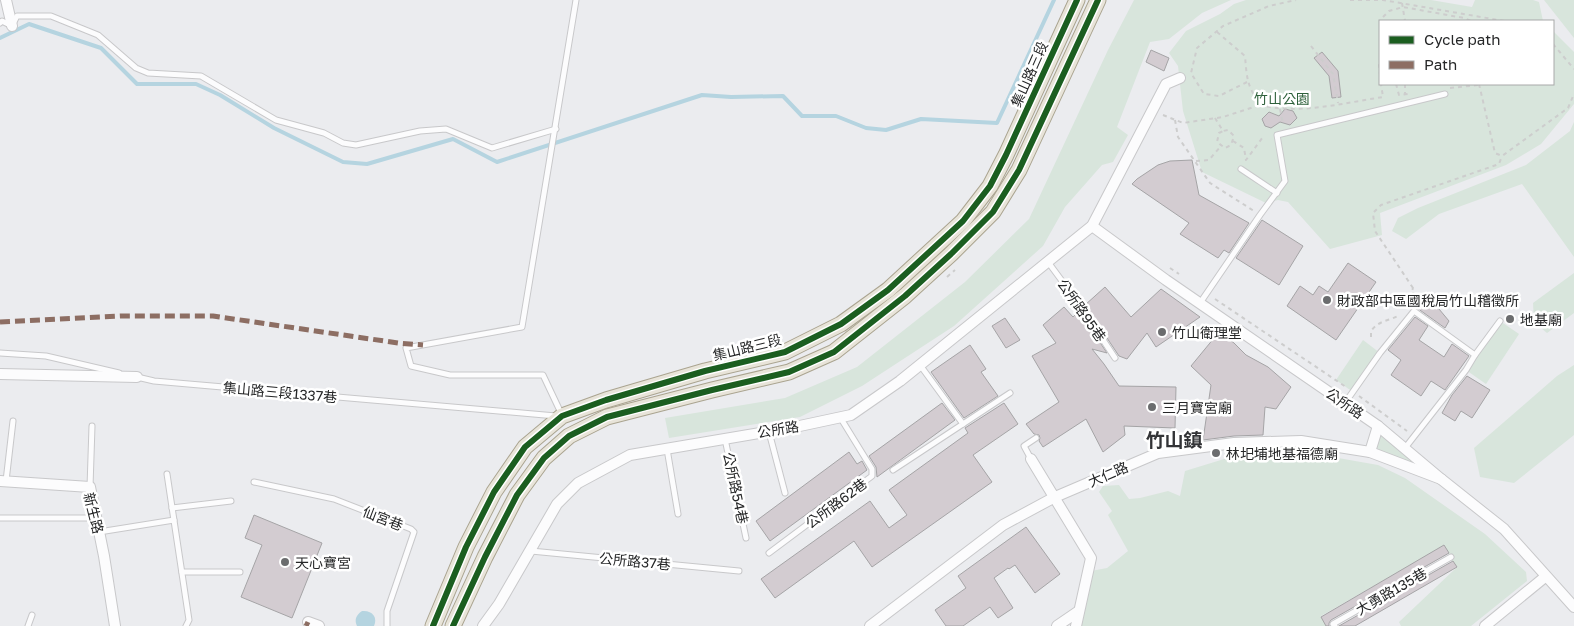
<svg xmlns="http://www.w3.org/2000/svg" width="1574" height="626" viewBox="0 0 1574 626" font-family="'Golos Text','Noto Sans TC',sans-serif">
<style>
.green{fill:#d8e5dc}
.water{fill:#b5d4e0}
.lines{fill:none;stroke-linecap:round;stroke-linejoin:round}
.stream{stroke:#b5d4e0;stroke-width:4}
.building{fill:#d3ccd1;stroke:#a5a4a6}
.lane-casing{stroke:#c8c8ca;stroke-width:7}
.street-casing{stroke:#c8c8ca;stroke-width:12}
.primary-casing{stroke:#aaa490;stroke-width:17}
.path{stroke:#cdcdcd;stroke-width:2;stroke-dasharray:4 4;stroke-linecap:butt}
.lane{stroke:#fcfcfd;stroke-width:5}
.street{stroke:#fcfcfd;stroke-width:10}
.primary{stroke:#e8e4d9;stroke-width:15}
.quiet{stroke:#8d6e63;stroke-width:5;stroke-dasharray:10 5;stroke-linecap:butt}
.cycleway-casing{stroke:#fff;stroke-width:9}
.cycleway{stroke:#1b5e20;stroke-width:6}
.poi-dot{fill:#6b6c6e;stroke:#fff;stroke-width:2}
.labels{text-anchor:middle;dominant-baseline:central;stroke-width:5;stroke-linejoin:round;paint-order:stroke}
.street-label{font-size:14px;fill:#262728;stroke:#fff}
.park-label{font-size:14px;fill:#2f613c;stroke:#fff}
.poi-label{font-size:14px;fill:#262728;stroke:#fff;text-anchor:start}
.district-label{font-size:19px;font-weight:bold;fill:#333437;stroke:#fff}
</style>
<rect width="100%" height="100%" fill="#ebecef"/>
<g class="green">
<path d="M1134,0H1231L1202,13L1169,39L1150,42L1117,127L1128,135L1113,162L1102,165L1065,207L1043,246L954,326L862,386L800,417L669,438L665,418L785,398L857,367L965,282L1029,219L1108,50Z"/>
<path d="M1246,0H1431L1472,7L1475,0H1533L1539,2L1543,21H1380V84H1553V31L1574,52V104L1541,144L1506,165L1380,213L1382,235L1330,249L1288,202L1278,200L1266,203L1202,172L1183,111L1178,66L1169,53L1186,31L1220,14L1234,4Z"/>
<path d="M1544,0H1574V38Z"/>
<path d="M1574,122V257L1522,184L1439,214L1406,239L1392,231L1398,218L1418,208L1526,165L1570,131Z"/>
<path d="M1574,273V313L1547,333L1534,322L1533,303Z"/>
<path d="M1500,321L1519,334L1486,384L1466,370Z"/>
<path d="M1363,340L1380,353L1353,392L1336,380Z"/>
<path d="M1574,365V435L1514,483L1480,477L1474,448L1557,376Z"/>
<path d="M1378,426L1431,471L1370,452Z"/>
<path d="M1247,452L1321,455L1378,465L1405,478L1485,534L1526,572L1527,581L1471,626H1401L1399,622L1456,568L1444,546L1321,616L1326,626H1077L1091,571L1107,568L1128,551L1108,515L1112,511L1099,492L1103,486L1119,485L1129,499L1140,498L1168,491L1180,496L1185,471Z"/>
</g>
<path class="water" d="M362,611C372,610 378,617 374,626H357C354,620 356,615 362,611Z"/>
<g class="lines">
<path class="stream" d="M0,38L29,24L101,48L137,84H196L220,95L274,128L343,162L367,164L453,139L497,162L702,95L731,97L783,96L802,116H836L866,128L886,130L921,119L997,123L1054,0"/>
</g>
<g class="building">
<path d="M1151,50L1169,58L1164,71L1146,62Z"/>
<path d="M1322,52L1338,71L1341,97L1332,98L1329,76L1314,58Z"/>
<path d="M1285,109L1293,111L1297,118L1290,125L1280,122L1271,128L1265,126L1262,119L1269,112L1279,116Z"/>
<path d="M1192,160L1199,195L1249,223L1229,253L1224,250L1218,258L1180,234L1189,223L1132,184L1137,179L1158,165L1170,161Z"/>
<path d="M1262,220L1303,246L1279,285L1236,258Z"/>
<path d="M1348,263L1376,282L1336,340L1287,306L1300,286L1313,295L1319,286L1328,292Z"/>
<path d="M1105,287L1131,317L1161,289L1200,317L1156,347L1147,333L1127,359L1119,356L1085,305Z"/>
<path d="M1429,297L1449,321L1445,328L1417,308Z"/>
<path d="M1064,307L1073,317L1079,311L1107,353L1092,349L1104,364L1119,386L1176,387L1175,428L1124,426L1125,435L1103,452L1086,419L1043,447L1039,441L1040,438L1039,435L1034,434L1026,424L1059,402L1032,356L1056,343L1043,325Z"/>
<path d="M1415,317L1428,326L1419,340L1444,357L1452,344L1469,356L1445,390L1431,381L1421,396L1391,375L1401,360L1388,350Z"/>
<path d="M1005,318L1020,340L1006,348L992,326Z"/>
<path d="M1219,332L1234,343L1246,355L1268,367L1291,387L1276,409L1265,407L1263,435L1234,436L1203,440L1211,385L1191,366Z"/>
<path d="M970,345L986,369L981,372L998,396L964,418L931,372Z"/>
<path d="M1467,376L1490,390L1472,418L1461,411L1455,421L1442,413L1452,395Z"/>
<path d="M942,403L955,420L877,477L876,467L869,456Z"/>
<path d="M1004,403L1018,424L973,455L992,482L872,567L854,541L775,598L761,579L870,501L889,528L907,515L889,490L968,433L965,428Z"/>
<path d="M849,452L857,464L862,461L867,470L770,541L756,521Z"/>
<path d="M254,515L322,543L292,618L241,597L262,545L245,538Z"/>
<path d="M1026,527L1060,574L1035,593L1015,565L1009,569L1008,568L994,578L1013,608L998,618L990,607L963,626H946L935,610L966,588L958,576Z"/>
<path d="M1444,545L1449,553L1331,620L1329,623V626H1326L1321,617Z"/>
<path d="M1453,561L1457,567L1355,626H1339Z"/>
</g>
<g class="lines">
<g class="lane-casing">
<g id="lane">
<path d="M0,23L2,21L12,26L17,16H51L98,35L136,68L148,73L201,76L276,120L324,133L343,143L356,145L420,131L446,129L492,148L556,129"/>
<path d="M1241,169L1277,193"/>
<path d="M1048,262L1082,308L1115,358"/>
<path d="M1200,303L1260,215L1285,181L1277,135L1445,94"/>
<path d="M0,353L46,356L119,373"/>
<path d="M1475,355L1500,321"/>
<path d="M920,365L963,424"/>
<path d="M137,377L154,381L556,416"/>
<path d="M1345,403L1380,353L1414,311L1475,355L1466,370L1405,448"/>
<path d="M561,413L543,375H450L411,366L406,348L522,327L576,0"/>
<path d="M769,432L785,493"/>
<path d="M725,439L746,538"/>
<path d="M667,449L678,514"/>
<path d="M1031,459L1024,446L1036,438"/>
<path d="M893,470L1010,393"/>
<path d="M167,474L189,620L186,626"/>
<path d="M6,481L13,421"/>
<path d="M254,482L334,499L411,529L414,532L387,611V626"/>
<path d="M90,487L92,426"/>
<path d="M172,508L231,501"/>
<path d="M0,518H96"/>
<path d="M99,532L174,520"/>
<path d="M531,551L739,571"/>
<path d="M769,553L872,476V469L840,417"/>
<path d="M182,572H240"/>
<path d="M28,626L32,615"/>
<path d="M1335,626L1333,624L1451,557"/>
</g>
</g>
<g class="street-casing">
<g id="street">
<path d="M6,0L12,26"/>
<path d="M1092,226L1166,280L1378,426L1441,479L1504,529L1574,607"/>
<path d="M0,374L137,377"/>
<path d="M1370,452L1378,426"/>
<path d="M1031,459L1091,558L1076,626"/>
<path d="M0,481L90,487L104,556L115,626"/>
<path d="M308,622L319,626"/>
<path d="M483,626L499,604L557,504L578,483L630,455L795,427L851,415L900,381L1092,226L1166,84L1180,78"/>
<path d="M870,626L1003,525L1055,497L1158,453L1234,443L1301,441L1370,452L1441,479"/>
<path d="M1057,626L1079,611"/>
<path d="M1485,626L1545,577"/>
</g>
</g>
<g class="primary-casing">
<g id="primary">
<path d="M433,626L466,547L494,492L525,447L562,416L606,400L705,371L785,352L841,324L888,290L963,221L990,186L1006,155L1077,0"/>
<path d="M453,626L485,557L517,495L544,458L569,436L607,417L712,390L789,372L834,352L905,296L951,254L993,212L1019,170L1098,0"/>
</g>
</g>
<g class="path">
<path d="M1350,0H1383L1504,21"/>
<path d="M1402,3L1405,21"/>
<path d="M1383,17L1389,11L1403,7L1464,18L1471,21"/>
<path d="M1217,32L1245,56C1247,80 1247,85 1260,105C1300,115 1343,103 1383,97L1381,84"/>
<path d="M1553,44L1574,69"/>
<path d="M1311,46L1333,74L1338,103"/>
<path d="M1380,65H1379L1380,74"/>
<path d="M1247,82L1219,96L1204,94L1191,73L1197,48L1223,26L1269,6L1296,0"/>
<path d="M1396,84L1399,95L1408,94"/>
<path d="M1405,84V94"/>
<path d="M1479,84L1495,153L1502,156L1568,108L1574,94"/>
<path d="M1450,88L1479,85"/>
<path d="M1280,109L1283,124"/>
<path d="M1163,115L1183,123L1223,117L1260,105"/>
<path d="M1215,118L1223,131L1219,133L1217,142L1225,148L1231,145L1234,136L1228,130L1223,131"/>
<path d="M1175,120L1178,137L1210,183L1254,211"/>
<path d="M1233,141L1244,148L1246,160L1263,137"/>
<path d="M1196,161L1209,160L1221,146"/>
<path d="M1170,268L1179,274"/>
<path d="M947,277L955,270"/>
<path d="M1215,299L1346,387"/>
<path d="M1414,304L1413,288L1375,231L1373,213L1381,205L1499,164L1502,156"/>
<path d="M1407,305L1413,288"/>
<path d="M1371,337V331C1379,320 1389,321 1400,315"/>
<path d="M1359,396L1407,431"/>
</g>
<use href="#lane" class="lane"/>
<use href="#street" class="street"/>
<use href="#primary" class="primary"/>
<g class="quiet">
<path d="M0,322L122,316H213L398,343L423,345"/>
<path d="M306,626L308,622"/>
</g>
<g class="cycleway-casing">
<g id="cycleway">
<path d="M433,626L466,547L494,492L525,447L562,416L606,400L705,371L785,352L841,324L888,290L963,221L990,186L1006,155L1077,0"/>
<path d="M453,626L485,557L517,495L544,458L569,436L607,417L712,390L789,372L834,352L905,296L951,254L993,212L1019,170L1098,0"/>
</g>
</g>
<use href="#cycleway" class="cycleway"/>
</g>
<g class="poi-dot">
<circle cx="1327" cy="300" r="5"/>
<circle cx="1510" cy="319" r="5"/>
<circle cx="1162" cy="332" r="5"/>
<circle cx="1152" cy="407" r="5"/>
<circle cx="1216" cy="453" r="5"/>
<circle cx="285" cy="562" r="5"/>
</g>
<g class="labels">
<g class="street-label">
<text transform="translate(1029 74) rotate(-66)">集山路三段</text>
<text transform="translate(1082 310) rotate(55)">公所路95巷</text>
<text transform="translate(747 347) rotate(-14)">集山路三段</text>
<text transform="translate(280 392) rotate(5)">集山路三段1337巷</text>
<text transform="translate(1345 403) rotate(34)">公所路</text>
<text transform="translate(778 429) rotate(-9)">公所路</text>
<text transform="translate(1108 474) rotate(-23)">大仁路</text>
<text transform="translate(736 488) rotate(78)">公所路54巷</text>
<text transform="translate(836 503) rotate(-37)">公所路62巷</text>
<text transform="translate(94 513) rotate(76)">新生路</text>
<text transform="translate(383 518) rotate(21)">仙宮巷</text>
<text transform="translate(635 561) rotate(5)">公所路37巷</text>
<text transform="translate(1391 591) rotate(-30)">大勇路135巷</text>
</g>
<g class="park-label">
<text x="1282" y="98">竹山公園</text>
</g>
<g class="poi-label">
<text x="1337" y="300">財政部中區國稅局竹山稽徵所</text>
<text x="1520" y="319">地基廟</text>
<text x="1172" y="332">竹山衛理堂</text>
<text x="1162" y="407">三月寶宮廟</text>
<text x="1226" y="453">林圯埔地基福德廟</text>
<text x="295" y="562">天心寶宮</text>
</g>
<g class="district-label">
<text x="1174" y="439">竹山鎮</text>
</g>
</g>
<rect x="1379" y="20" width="175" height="65" fill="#ffffff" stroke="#a8a9a9"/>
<rect x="1389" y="36" width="25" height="8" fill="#1b5e20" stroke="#a8a9a9"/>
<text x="1424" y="45" font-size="15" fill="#262728">Cycle path</text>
<rect x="1389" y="61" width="25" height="8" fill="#8d6e63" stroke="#a8a9a9"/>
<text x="1424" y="70" font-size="15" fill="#262728">Path</text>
</svg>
